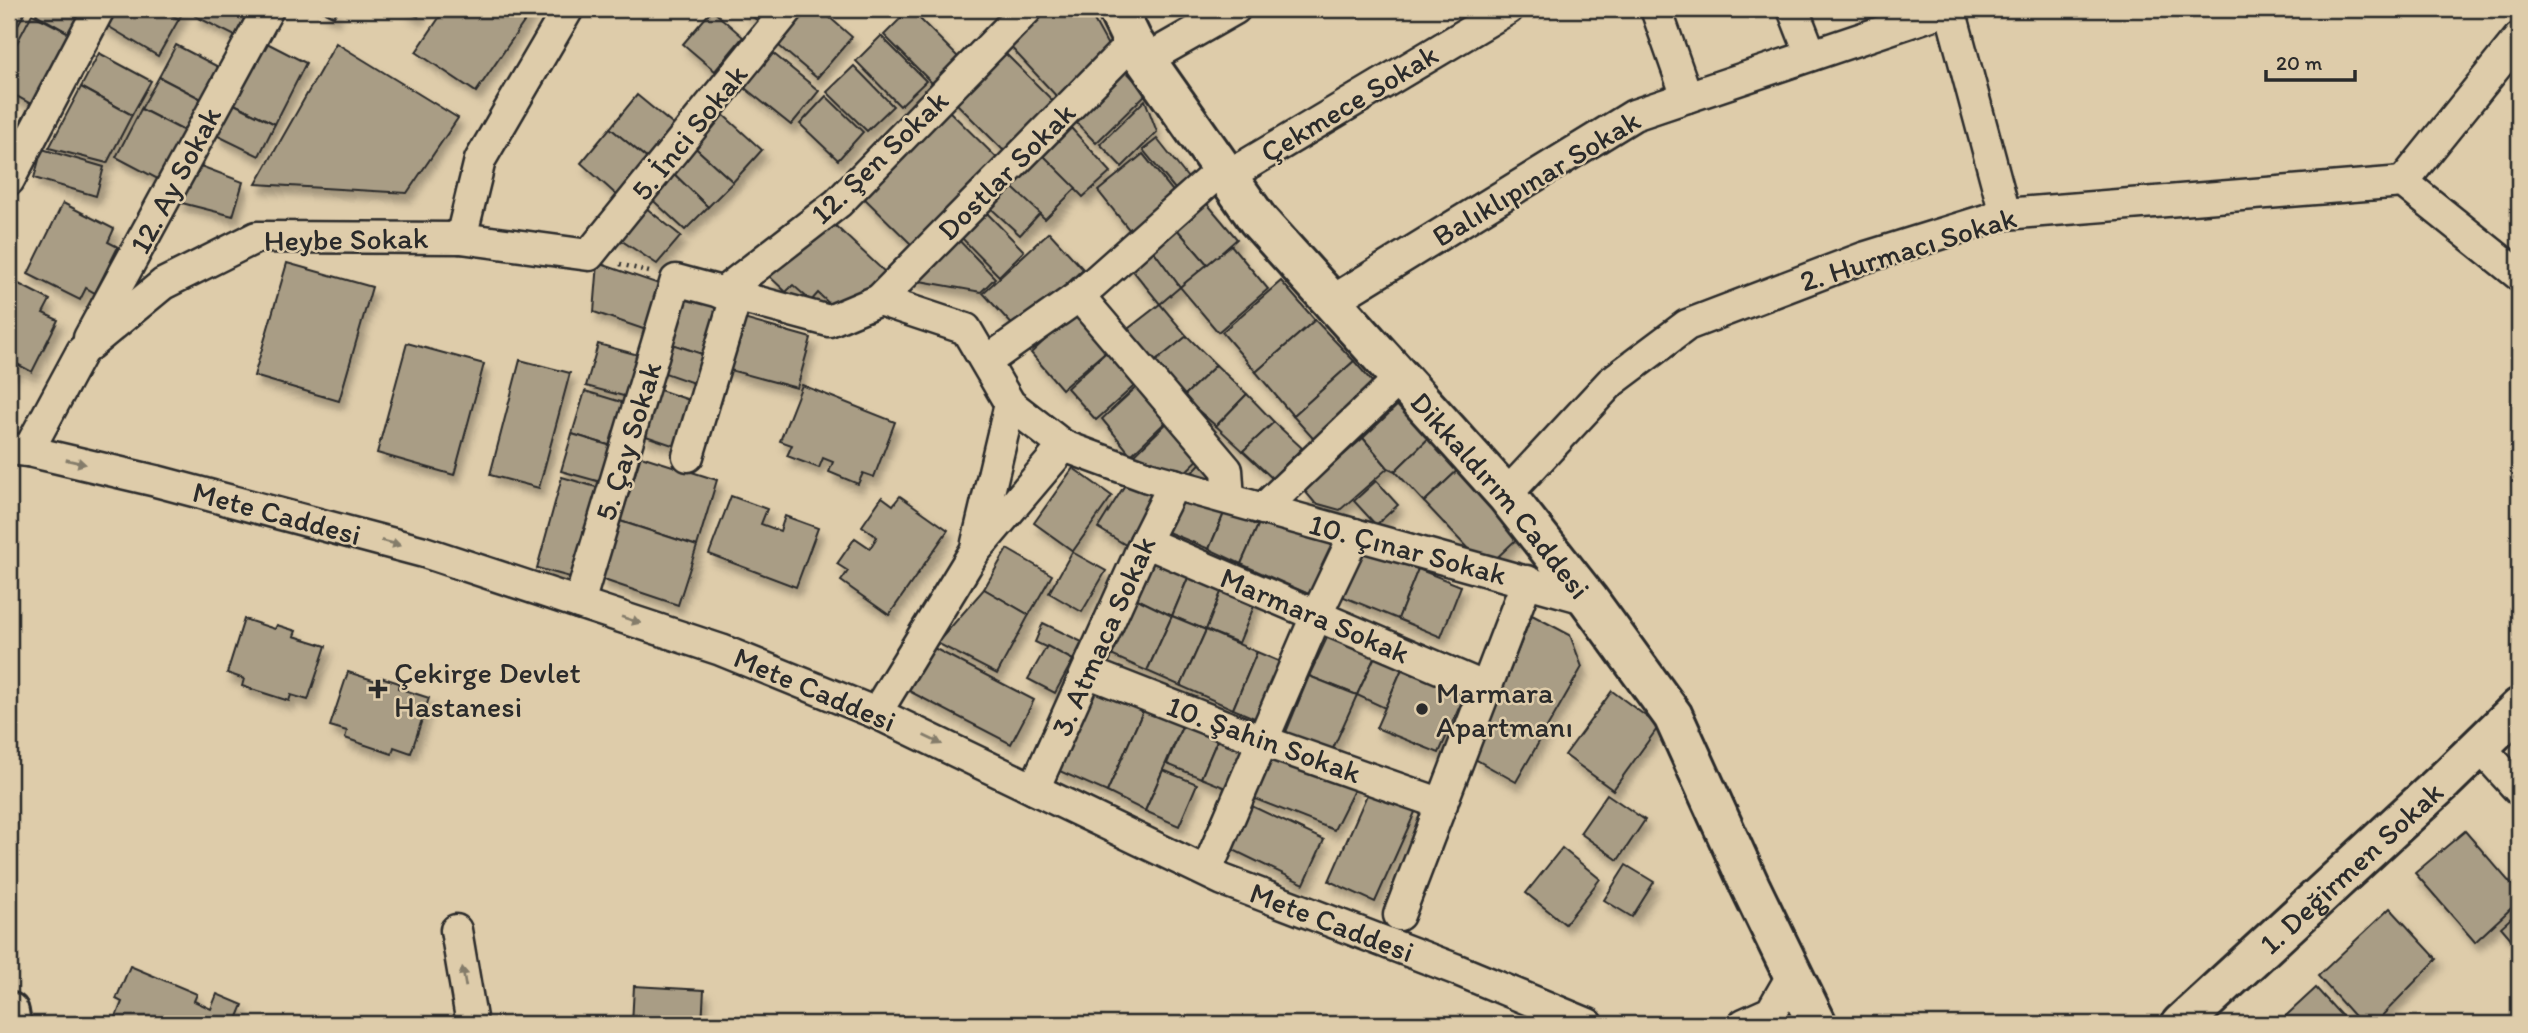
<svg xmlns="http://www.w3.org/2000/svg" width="2528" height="1033" viewBox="0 0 2528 1033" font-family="Itim,sans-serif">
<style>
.building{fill:#a99d85;stroke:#2b2b2b;stroke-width:2;filter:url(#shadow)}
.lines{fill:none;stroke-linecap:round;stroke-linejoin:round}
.minor-casing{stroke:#2b2b2b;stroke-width:35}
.major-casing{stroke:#2b2b2b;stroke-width:44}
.path{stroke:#2b2b2b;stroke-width:4.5;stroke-dasharray:2 5;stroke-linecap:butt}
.minor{stroke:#deccaa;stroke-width:30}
.major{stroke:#deccaa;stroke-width:38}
.oneway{fill:#847c6a}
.poi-dot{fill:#2b2b2b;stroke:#deccaa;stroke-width:2.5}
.labels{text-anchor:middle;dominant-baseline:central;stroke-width:5;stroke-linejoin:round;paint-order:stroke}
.street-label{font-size:30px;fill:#2b2b2b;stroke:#deccaa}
.poi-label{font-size:30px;fill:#2b2b2b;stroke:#deccaa;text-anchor:start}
</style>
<defs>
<filter id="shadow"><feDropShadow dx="4.5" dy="8" stdDeviation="3.5" flood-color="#0004"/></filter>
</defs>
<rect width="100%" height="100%" fill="#deccaa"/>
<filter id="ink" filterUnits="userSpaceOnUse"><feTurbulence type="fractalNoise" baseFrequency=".0143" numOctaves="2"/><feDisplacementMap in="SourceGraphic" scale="14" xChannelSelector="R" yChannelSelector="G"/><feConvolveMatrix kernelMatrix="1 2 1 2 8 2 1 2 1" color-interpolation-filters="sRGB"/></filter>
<g filter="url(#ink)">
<g class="building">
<path d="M9,9H27L9,40Z"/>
<path d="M39,9H89L74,36L36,14Z"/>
<path d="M109,9H160L179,19L158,56L101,22Z"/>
<path d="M160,9H185L179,19Z"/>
<path d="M199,9H249L235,36L195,16Z"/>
<path d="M319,9H338L334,17Z"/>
<path d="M403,9H422L418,17Z"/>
<path d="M445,9H533L476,92L416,52Z"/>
<path d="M743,9H775L762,24Z"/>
<path d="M800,9H820L852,37L817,78L772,40Z"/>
<path d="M910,9L958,57L932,83L884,35Z"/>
<path d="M1040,9H1088L1110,49L1060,100L1006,42Z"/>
<path d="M712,10L743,37L715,71L683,44Z"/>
<path d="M32,14L75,36L38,108L9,92V58Z"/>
<path d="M881,36L926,81L900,106L856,61Z"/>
<path d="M263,41L306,63L275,124L232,103Z"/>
<path d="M336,43L458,118L407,193L256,184Z"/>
<path d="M176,45L228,72L211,104L159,77Z"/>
<path d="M997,45L1054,102L1005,152L948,95Z"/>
<path d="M769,50L819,91L791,125L741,85Z"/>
<path d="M99,53L151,81L132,115L81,87Z"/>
<path d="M1118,63L1147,93L1096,143L1067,113Z"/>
<path d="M854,66L893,106L867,131L827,92Z"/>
<path d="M159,77L211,104L196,137L141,109Z"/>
<path d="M81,87L132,115L107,163L49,148Z"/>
<path d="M637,95L677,128L650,161L610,128Z"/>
<path d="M826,96L863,132L838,160L800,124Z"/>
<path d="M1145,100L1157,132L1122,167L1100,144Z"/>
<path d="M232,103L275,124L259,156L216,135Z"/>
<path d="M943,105L1002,163L917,250L858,192Z"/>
<path d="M141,109L196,137L171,186L116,157Z"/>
<path d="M719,111L762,150L733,182L690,143Z"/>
<path d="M1062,118L1111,172L1083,197L1035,147Z"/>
<path d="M610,128L650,161L620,198L581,163Z"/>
<path d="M1157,139L1188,178L1175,189L1143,150Z"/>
<path d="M690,143L733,182L708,207L668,168Z"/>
<path d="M1035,147L1076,188L1045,219L1004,180Z"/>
<path d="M42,149L104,167L96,196L34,178Z"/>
<path d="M1143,154L1176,195L1131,232L1098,191Z"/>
<path d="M198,165L243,182L233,216L178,202Z"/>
<path d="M668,168L708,207L685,230L644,192Z"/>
<path d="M1004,180L1040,213L1020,235L984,202Z"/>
<path d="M1199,194L1237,239L1208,265L1169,220Z"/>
<path d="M63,203L114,229L108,242L118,247L95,293L86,288L80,300L28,274Z"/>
<path d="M640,203L681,236L657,264L613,235Z"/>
<path d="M981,207L1024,251L999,276L956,232Z"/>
<path d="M826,217L887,274L854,310H836L818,293L811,301L793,285L786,292L770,277Z"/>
<path d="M1169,220L1208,265L1180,287L1147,242Z"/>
<path d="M1049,232L1083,269L1017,330L983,293Z"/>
<path d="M954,235L995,278L981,292L909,279Z"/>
<path d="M1147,242L1180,287L1160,304L1126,262Z"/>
<path d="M1231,245L1268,289L1218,332L1180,287Z"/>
<path d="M287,263L372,287L339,401L254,376Z"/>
<path d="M598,263L662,285L646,330L594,312Z"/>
<path d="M9,279L50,300L43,313L58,320L32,372L17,364L13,373L9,371Z"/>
<path d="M1281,281L1315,320L1256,372L1222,332Z"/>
<path d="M685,293L728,308L711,357L669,343Z"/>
<path d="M1160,304L1187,336L1151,365L1124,332Z"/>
<path d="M1079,308L1112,346L1062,389L1031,353Z"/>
<path d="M733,316L811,338L797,388L719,367Z"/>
<path d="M1315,320L1354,361L1293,416L1256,372Z"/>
<path d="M1187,336L1216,365L1183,397L1151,365Z"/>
<path d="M407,343L484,364L454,475L377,453Z"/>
<path d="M669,343L711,357L702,386L659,371Z"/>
<path d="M598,344L642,356L631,398L586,386Z"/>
<path d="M1113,346L1142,379L1096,420L1067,388Z"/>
<path d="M520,360L570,373L539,488L490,475Z"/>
<path d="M1354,361L1380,391L1319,445L1293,416Z"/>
<path d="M1216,365L1247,394L1216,426L1183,397Z"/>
<path d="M1144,380L1174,414L1131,455L1102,419Z"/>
<path d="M802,385L895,422L874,477L863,473L858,484L829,472L833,462L823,458L819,468L787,456L792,445L780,441Z"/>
<path d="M657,389L701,404L687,450L643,435Z"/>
<path d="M585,391L631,405L618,448L572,434Z"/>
<path d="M1247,394L1274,422L1243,451L1216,426Z"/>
<path d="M1400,403L1431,436L1395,471L1388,468L1363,438Z"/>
<path d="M1173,417L1206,452L1181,476L1129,460Z"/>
<path d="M1274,422L1302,448L1272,478L1243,451Z"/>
<path d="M572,434L618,448L608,484L561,471Z"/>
<path d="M1431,436L1460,468L1424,502L1395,471Z"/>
<path d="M1363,438L1388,468L1340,510L1315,503L1304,490Z"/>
<path d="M641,456L717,480L697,546L620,521Z"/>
<path d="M1206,457L1222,472L1211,485L1187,478Z"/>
<path d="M1073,468L1112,496L1073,551L1034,523Z"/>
<path d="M1460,468L1522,534L1486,568L1424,502Z"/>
<path d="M562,477L606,490L581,580L537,568Z"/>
<path d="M1128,480L1163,502L1134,550L1098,528Z"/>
<path d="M1376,481L1398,505L1376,525L1354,501Z"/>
<path d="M1174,488L1225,511L1209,549L1158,528Z"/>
<path d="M731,496L767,509L761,524L780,531L785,516L818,528L796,587L709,554Z"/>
<path d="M900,496L948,530L889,615L841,581L848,571L837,564L855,538L870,548L877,537L862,526L882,497L893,505Z"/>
<path d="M1225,511L1258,526L1241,564L1209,549Z"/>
<path d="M1263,514L1336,546L1313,596L1241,564Z"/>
<path d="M620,521L697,546L678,605L601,579Z"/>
<path d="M1147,545L1193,566L1172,616L1127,594Z"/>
<path d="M1361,545L1418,569L1398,619L1339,595Z"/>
<path d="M1007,549L1052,575L1029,615L984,589Z"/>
<path d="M1072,552L1106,571L1082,612L1049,593Z"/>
<path d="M1193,566L1226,580L1206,630L1172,616Z"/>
<path d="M1418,569L1461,586L1441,637L1398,619Z"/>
<path d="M1226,580L1259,594L1239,643L1206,630Z"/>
<path d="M984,589L1029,615L997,674L937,643Z"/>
<path d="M1127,594L1172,616L1147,671L1102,651Z"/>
<path d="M1532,615L1570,635L1582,667L1516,782L1475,759Z"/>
<path d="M1172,616L1206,630L1181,686L1147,671Z"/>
<path d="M244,619L275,629L277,625L296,631L294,636L326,646L308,700L291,695L289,701L242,686L244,679L227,673Z"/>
<path d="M1043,623L1082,642L1073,660L1035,642Z"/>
<path d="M1332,627L1378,650L1357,695L1309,676Z"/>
<path d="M1206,630L1257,652L1233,709L1181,686Z"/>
<path d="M930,646L1034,700L1011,744L907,690Z"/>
<path d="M1047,646L1073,660L1055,693L1028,679Z"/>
<path d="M1378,650L1405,662L1385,708L1357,695Z"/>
<path d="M1257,652L1283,663L1259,720L1233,709Z"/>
<path d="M1405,662L1467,690L1439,753L1376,728Z"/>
<path d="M348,672L379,682L381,677L399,683L398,688L429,698L411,753L394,747L392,754L345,738L347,731L330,726Z"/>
<path d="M1309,676L1357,695L1331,753L1286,732Z"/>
<path d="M1096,677L1148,700L1107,792L1055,769Z"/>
<path d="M1612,691L1659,726L1613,790L1565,755Z"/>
<path d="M1148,700L1186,717L1145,811L1107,792Z"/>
<path d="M1186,717L1221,731L1201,778L1167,764Z"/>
<path d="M1221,731L1258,747L1238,793L1201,778Z"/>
<path d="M1267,745L1357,784L1334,830L1245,795Z"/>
<path d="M1163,770L1197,784L1179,826L1145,811Z"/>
<path d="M1369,790L1416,810L1375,902L1329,881Z"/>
<path d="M1607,794L1645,820L1618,860L1580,833Z"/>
<path d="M1239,800L1324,840L1304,884L1219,843Z"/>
<path d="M2465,831L2519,893V901L2475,942L2415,873Z"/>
<path d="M1562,848L1600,879L1565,924L1526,893Z"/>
<path d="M1626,865L1654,882L1632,917L1604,900Z"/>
<path d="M2390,908L2437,959L2374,1024H2361L2318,976Z"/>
<path d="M2519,911V948L2501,927Z"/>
<path d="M130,966L197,994L194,1001L211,1009L217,994L243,1005L235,1024H113L122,1002L116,999Z"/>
<path d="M634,986L704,990L702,1024H632Z"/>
<path d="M2316,988L2349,1024H2277Z"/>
<path d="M1273,1021L1328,1024H1273Z"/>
</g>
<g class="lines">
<g class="minor-casing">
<g id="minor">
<path d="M1656,9L1687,97"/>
<path d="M1793,9L1811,55"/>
<path d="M1950,9L2005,214"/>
<path d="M1147,59L1235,9"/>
<path d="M1226,177L1508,9"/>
<path d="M9,180L99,9"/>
<path d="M2403,182L2519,38"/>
<path d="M461,238L480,160L568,9"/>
<path d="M722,293L838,203L1027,9"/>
<path d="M1079,296L1227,470L1229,499"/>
<path d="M879,300L1133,42"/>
<path d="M1332,301L1634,115L1949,9"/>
<path d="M89,338L268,9"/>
<path d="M987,361L1079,296L1222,169"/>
<path d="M9,449L28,451L156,481L424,552L721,650L876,713L1223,880L1455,969L1588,1024"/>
<path d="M28,451L82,351L163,284L257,237L461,238L589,255L788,9"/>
<path d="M688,456L736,297"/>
<path d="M1506,495L1611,382L1687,325L1863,258L2005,214L2403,182L2519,275"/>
<path d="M1263,509L1400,378"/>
<path d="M1145,542L1486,688"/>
<path d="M977,543L1010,404"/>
<path d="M579,603L676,280L829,321L879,300L966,329L1010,404L1064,446L1148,477L1588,599"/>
<path d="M1087,672L1263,741L1442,804"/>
<path d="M876,713L975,551L1064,446"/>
<path d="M2480,747L2519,790"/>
<path d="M1034,789L1145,542L1174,484"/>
<path d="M1213,856L1317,614L1355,534"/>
<path d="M1399,915L1527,581"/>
<path d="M456,930L472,1024"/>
<path d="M1744,1024L1771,1012L1793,974"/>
</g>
</g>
<g class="major-casing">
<g id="major">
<path id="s1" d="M1117,9L1133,42L1258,220L1506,495L1588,599L1673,716L1750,886L1817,1024"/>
<path d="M9,1012L11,1024"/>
<path id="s2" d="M2181,1024L2444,781L2519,708"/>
</g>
</g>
<path class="path" d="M620,264L649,272"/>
<use href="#minor" class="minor"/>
<use href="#major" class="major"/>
</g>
<defs><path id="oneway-solid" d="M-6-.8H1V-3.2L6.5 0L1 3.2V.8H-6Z" transform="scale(1.75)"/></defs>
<g class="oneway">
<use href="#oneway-solid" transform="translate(76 462) rotate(13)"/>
<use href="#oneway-solid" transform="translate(391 543) rotate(15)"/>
<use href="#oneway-solid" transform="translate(631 620) rotate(18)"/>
<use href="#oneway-solid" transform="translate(933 740) rotate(26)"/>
<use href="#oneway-solid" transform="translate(464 977) rotate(-100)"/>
</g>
</g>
<g class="poi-dot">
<path d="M374.5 678.5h7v7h7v7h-7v7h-7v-7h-7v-7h7z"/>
<circle cx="1422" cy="709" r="7"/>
</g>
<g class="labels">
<g class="street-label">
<text transform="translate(1349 103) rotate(-31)">Çekmece Sokak</text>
<text transform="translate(689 132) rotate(-51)">5. İnci Sokak</text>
<text transform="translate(879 157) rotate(-44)">12. Şen Sokak</text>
<text transform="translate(1006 171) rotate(-45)">Dostlar Sokak</text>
<text transform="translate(1536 178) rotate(-31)">Balıklıpınar Sokak</text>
<text transform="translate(175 180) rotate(-62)">12. Ay Sokak</text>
<text transform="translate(346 239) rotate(-1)">Heybe Sokak</text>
<text transform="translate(1908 249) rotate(-17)">2. Hurmacı Sokak</text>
<text transform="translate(628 441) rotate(-73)">5. Çay Sokak</text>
<text stroke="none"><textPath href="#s1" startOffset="621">Dikkaldırım Caddesi</textPath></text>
<text transform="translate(277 513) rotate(15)">Mete Caddesi</text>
<text transform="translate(1408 549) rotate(15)">10. Çınar Sokak</text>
<text transform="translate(1315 615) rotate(23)">Marmara Sokak</text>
<text transform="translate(1103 636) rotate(-66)">3. Atmaca Sokak</text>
<text transform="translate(815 689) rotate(23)">Mete Caddesi</text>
<text transform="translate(1264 739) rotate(20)">10. Şahin Sokak</text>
<text stroke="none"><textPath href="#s2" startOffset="231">1. Değirmen Sokak</textPath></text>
<text transform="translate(1332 922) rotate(21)">Mete Caddesi</text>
</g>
<g class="poi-label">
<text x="394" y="672">Çekirge Devlet<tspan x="394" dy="34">Hastanesi</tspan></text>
<text x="1436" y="692">Marmara<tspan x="1436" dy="34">Apartmanı</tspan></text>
</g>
</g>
<rect width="2528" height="1033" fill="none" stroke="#deccaa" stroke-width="35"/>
<rect x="18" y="18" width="2493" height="998" fill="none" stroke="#2b2b2b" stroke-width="2.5" filter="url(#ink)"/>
<path d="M2266 70v10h89v-10" fill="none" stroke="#2b2b2b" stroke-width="3.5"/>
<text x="2276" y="70" font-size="21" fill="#2b2b2b" stroke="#deccaa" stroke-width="5" paint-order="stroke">20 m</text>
</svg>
